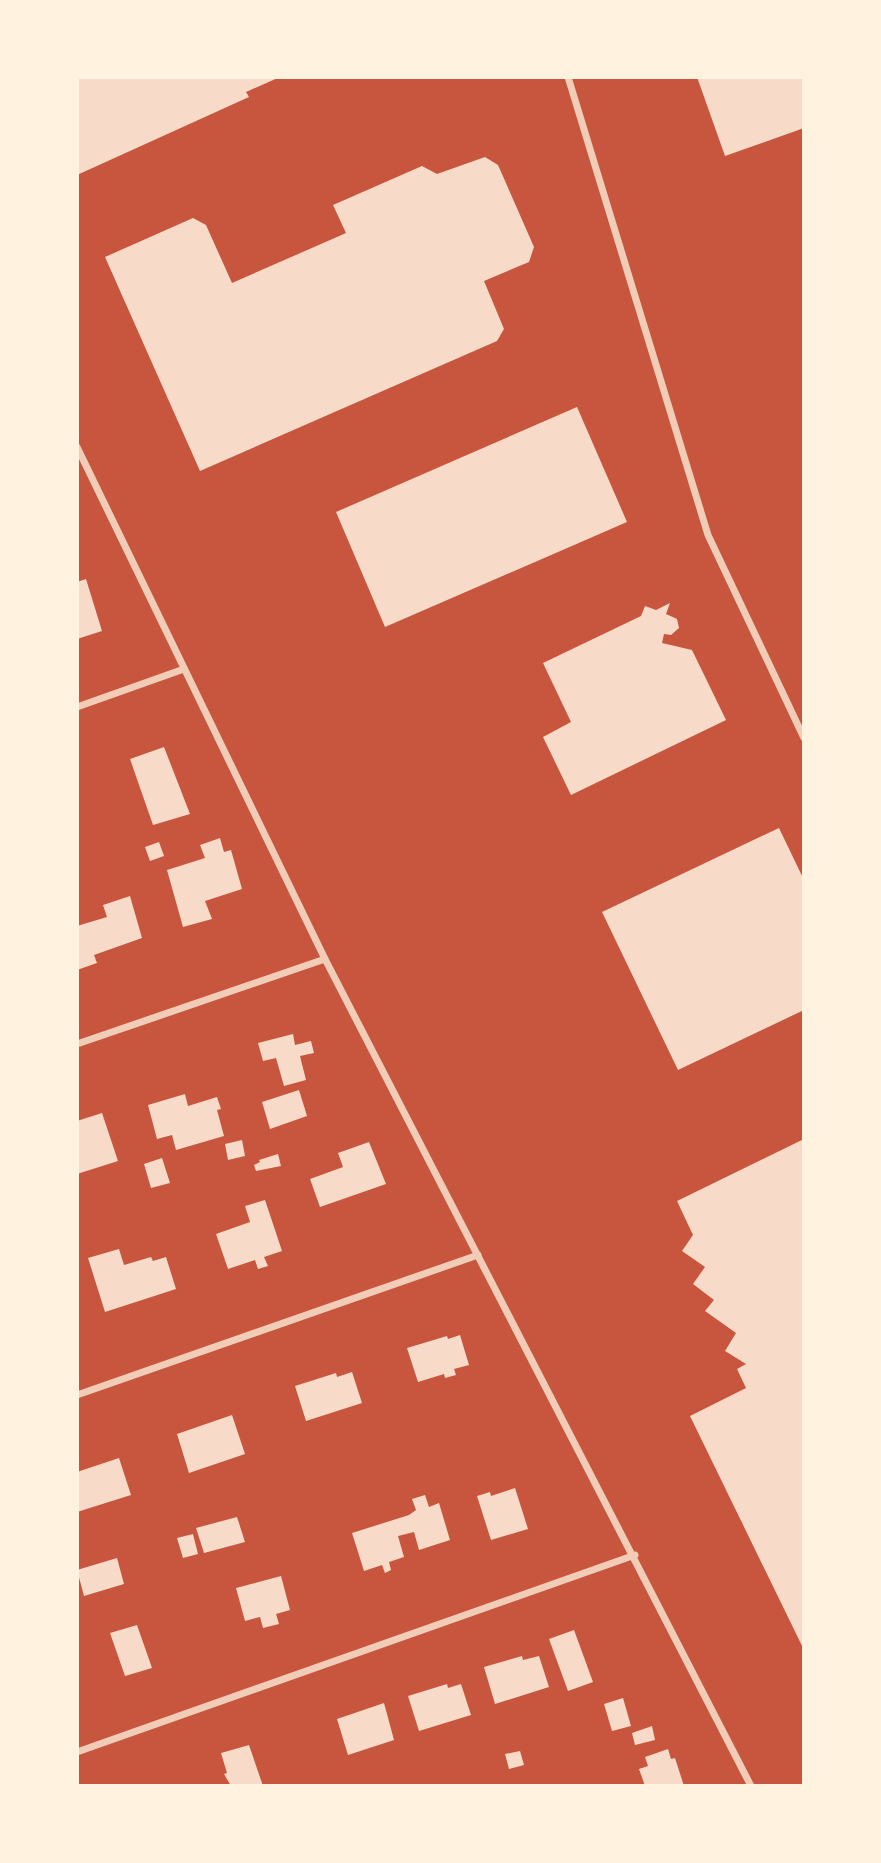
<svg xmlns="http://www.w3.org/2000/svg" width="881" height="1863" viewBox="0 0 881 1863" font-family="'Noto Sans',sans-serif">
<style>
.building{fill:#f7dbc8}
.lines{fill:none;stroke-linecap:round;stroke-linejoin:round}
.minor{stroke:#f1ccb7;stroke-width:7}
</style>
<rect width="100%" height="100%" fill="#c8553d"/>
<g class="building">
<path d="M77,77H280L246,92L249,97L77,175Z"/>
<path d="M697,77H804V128L725,156Z"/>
<path d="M485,157L498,165L534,247L529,262L484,281L504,329L497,341L200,471L105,257L193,218L206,225L232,283L346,233L333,205L422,166L437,174Z"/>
<path d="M577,407L627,522L385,627L336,512Z"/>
<path d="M86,579L102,631L77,639V582Z"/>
<path d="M670,603L666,614L677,619L679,628L671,635L664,634L662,643L692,650L726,720L571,795L543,737L571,722L543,663L641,616L645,606L656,610Z"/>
<path d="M164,747L190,814L153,825L130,759Z"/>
<path d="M779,828L804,880V1010L678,1070L602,912Z"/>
<path d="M220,838L224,852L231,850L242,889L205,901L212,919L183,927L167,870L205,858L200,845Z"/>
<path d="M159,842L164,856L150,861L145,847Z"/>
<path d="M130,896L142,938L94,955L97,963L77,970V926L107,917L103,905Z"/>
<path d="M293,1034L295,1045L311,1041L314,1053L300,1056L306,1080L284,1086L276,1058L263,1061L258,1043Z"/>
<path d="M299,1090L307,1116L270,1129L262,1102Z"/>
<path d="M185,1094L188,1106L217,1097L221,1109L217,1110L224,1136L176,1150L172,1135L157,1139L148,1105Z"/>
<path d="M102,1113L118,1161L77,1174V1121Z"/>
<path d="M804,1139V1650L690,1416L746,1388L737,1369L746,1364L725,1351L736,1333L705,1311L714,1300L693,1284L705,1267L682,1251L693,1235L677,1201Z"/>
<path d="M242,1140L245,1156L228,1160L225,1144Z"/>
<path d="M369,1142L386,1184L320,1207L310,1179L343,1167L338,1153Z"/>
<path d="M278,1154L281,1166L256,1171L254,1165L260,1162L259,1160Z"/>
<path d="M162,1158L170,1183L151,1188L144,1164Z"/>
<path d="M265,1200L282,1251L264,1257L268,1266L258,1269L255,1260L228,1269L216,1234L250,1222L245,1206Z"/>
<path d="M119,1249L124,1265L151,1257L153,1261L166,1257L176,1289L105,1312L88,1258Z"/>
<path d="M460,1335L469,1365L454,1369L456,1375L445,1378L444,1374L418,1382L407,1348L447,1336L448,1339Z"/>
<path d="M352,1372L362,1403L306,1421L295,1386L336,1373L337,1377Z"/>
<path d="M232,1415L245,1454L189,1473L177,1434Z"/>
<path d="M119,1458L131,1495L77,1512V1472Z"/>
<path d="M515,1488L528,1529L491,1540L477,1496L490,1492L491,1496Z"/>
<path d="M425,1495L429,1507L439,1503L450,1540L419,1550L414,1532L398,1536L404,1557L389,1562L391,1570L385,1573L382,1565L364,1571L352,1533L409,1515L416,1510L412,1499Z"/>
<path d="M237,1517L245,1542L204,1553L196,1528Z"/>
<path d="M193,1534L198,1554L183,1558L177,1538Z"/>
<path d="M117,1558L124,1584L84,1596L77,1570Z"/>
<path d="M281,1576L290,1610L276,1614L279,1624L263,1628L260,1617L245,1621L236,1588Z"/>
<path d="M137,1625L152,1668L125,1676L110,1633Z"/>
<path d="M574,1630L593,1682L568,1691L549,1639Z"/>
<path d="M522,1656L523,1660L539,1656L549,1687L495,1704L484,1667Z"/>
<path d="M447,1684L448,1688L461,1684L471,1715L419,1731L408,1696Z"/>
<path d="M623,1698L631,1726L612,1731L604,1704Z"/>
<path d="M384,1703L394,1740L348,1755L337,1719Z"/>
<path d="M652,1726L655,1740L635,1745L632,1733Z"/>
<path d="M249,1745L263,1786H231L224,1774L227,1773L221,1753Z"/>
<path d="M668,1749L671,1759L675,1758L684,1786H645L639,1769L648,1766L645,1757Z"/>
<path d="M520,1751L524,1765L509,1769L505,1754Z"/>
</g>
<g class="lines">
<g class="minor">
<path d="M568,77L708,535L804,738"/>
<path d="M77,447L325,959L751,1786"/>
<path d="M77,707L184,669"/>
<path d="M77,1044L325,959"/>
<path d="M77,1395L478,1255"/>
<path d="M77,1752L635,1555"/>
</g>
</g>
<rect width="881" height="1863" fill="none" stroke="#fff3e0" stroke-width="158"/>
</svg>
